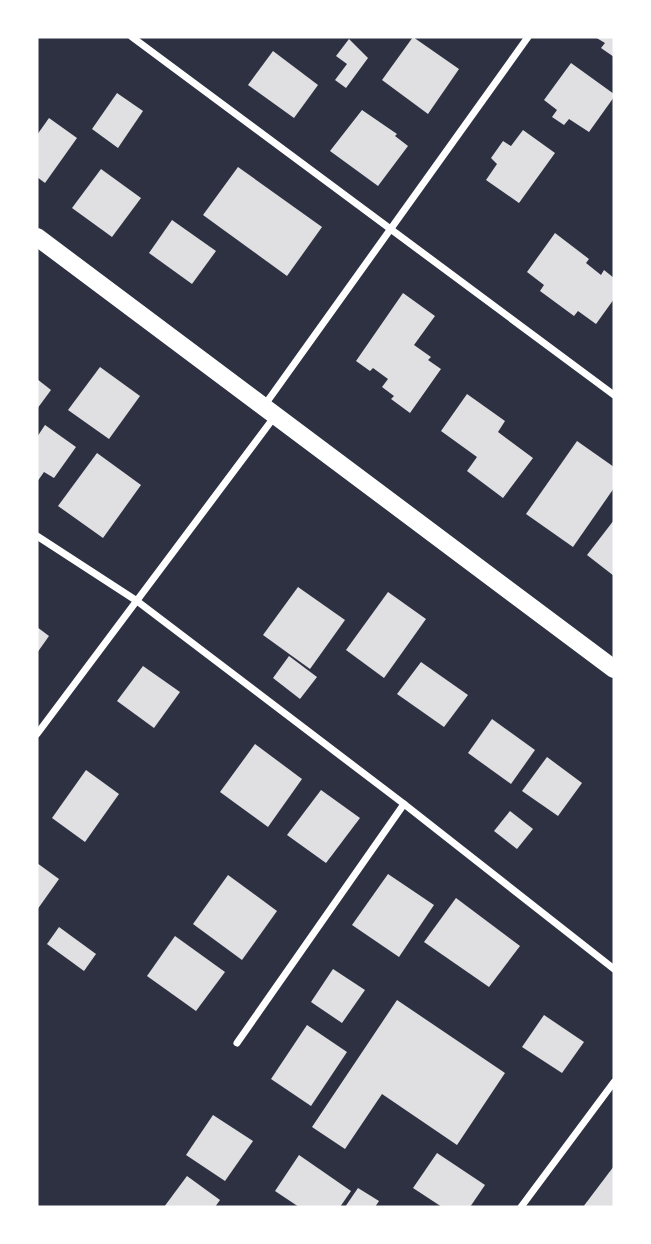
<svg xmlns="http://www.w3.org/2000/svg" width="651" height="1244" viewBox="0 0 651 1244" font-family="'Roboto Serif',serif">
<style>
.building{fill:#e0e0e3}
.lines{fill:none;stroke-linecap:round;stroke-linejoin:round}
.minor{stroke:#fff;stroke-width:7}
.primary{stroke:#fff;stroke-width:18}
</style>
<rect width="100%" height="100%" fill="#2d3142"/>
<g class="building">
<path d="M413,37L459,69L428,114L382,80Z"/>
<path d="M595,37H614V57L601,48L605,43Z"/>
<path d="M349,39L368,58L346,88L335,80L347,64L336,56Z"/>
<path d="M273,51L318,85L294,118L248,85Z"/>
<path d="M571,63L614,94V97L589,132L569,119L564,125L552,117L557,110L544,100Z"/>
<path d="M117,93L143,111L118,148L92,129Z"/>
<path d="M362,110L397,134L395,136L408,146L378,186L330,151Z"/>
<path d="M49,118L77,138L45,183L37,177V135Z"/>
<path d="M523,130L555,153L519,203L486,180L497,164L491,158L503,141L511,146Z"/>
<path d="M238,167L322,227L287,276L203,215Z"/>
<path d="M101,169L141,198L112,237L72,208Z"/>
<path d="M172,220L216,251L192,284L149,253Z"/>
<path d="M555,233L589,259L586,263L601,275L604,270L614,278V299L596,324L578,311L574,316L540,291L544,285L527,272Z"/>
<path d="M403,293L435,316L414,345L431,357L428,360L441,369L410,413L391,399L394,396L382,387L388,379L373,368L370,371L356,361Z"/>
<path d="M100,367L140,396L109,439L68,410Z"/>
<path d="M37,379L51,390L37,409Z"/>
<path d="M467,394L505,421L498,432L533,458L503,498L467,471L477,457L441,431Z"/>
<path d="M45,425L76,447L54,478L44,472L37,482V437Z"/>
<path d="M577,441L614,467V488L573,547L526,514Z"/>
<path d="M97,453L141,485L103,538L58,506Z"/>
<path d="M614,520V576L587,555Z"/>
<path d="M298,587L345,620L310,669L263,635Z"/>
<path d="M388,592L426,619L384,678L346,650Z"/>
<path d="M37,627L49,636L37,653Z"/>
<path d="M289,656L317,677L300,699L273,678Z"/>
<path d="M421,662L468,695L444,727L397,694Z"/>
<path d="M143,666L180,692L154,728L117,701Z"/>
<path d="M492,719L535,750L511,784L468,753Z"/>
<path d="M255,744L302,779L268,827L220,792Z"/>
<path d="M547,757L582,783L558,816L522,791Z"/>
<path d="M86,770L119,794L85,842L52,818Z"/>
<path d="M321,790L360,818L326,863L287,835Z"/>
<path d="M510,811L533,829L517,849L494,831Z"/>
<path d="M37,863L59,879L37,910Z"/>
<path d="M388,874L434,905L399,957L352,925Z"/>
<path d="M228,875L277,911L242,960L193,924Z"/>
<path d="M456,898L520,946L489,987L424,942Z"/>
<path d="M59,927L96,954L84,971L47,944Z"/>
<path d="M175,936L225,972L196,1011L147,976Z"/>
<path d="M333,969L365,990L342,1023L311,1002Z"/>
<path d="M397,1000L505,1073L457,1145L382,1094L345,1149L312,1127Z"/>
<path d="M544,1015L584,1042L562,1073L522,1047Z"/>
<path d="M307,1025L347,1052L311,1106L271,1079Z"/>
<path d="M213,1115L253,1141L225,1181L186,1155Z"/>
<path d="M437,1153L485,1185L470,1207H442L413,1188Z"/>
<path d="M299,1155L351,1191L340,1207H299L275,1191Z"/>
<path d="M614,1166V1207H583Z"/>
<path d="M187,1176L220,1200L215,1207H164Z"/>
<path d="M358,1188L379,1201L375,1207H345Z"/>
</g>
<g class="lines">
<g class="minor">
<path d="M132,37L614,395"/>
<path d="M264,406L528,37"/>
<path d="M37,536L137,601L404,804L614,969"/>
<path d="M37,734L275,416"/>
<path d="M237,1043L404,804"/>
<path d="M521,1207L614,1082"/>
</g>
<path class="primary" d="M37,237L614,669"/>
</g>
<rect width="651" height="1244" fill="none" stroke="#ffffff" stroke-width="77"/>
</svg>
